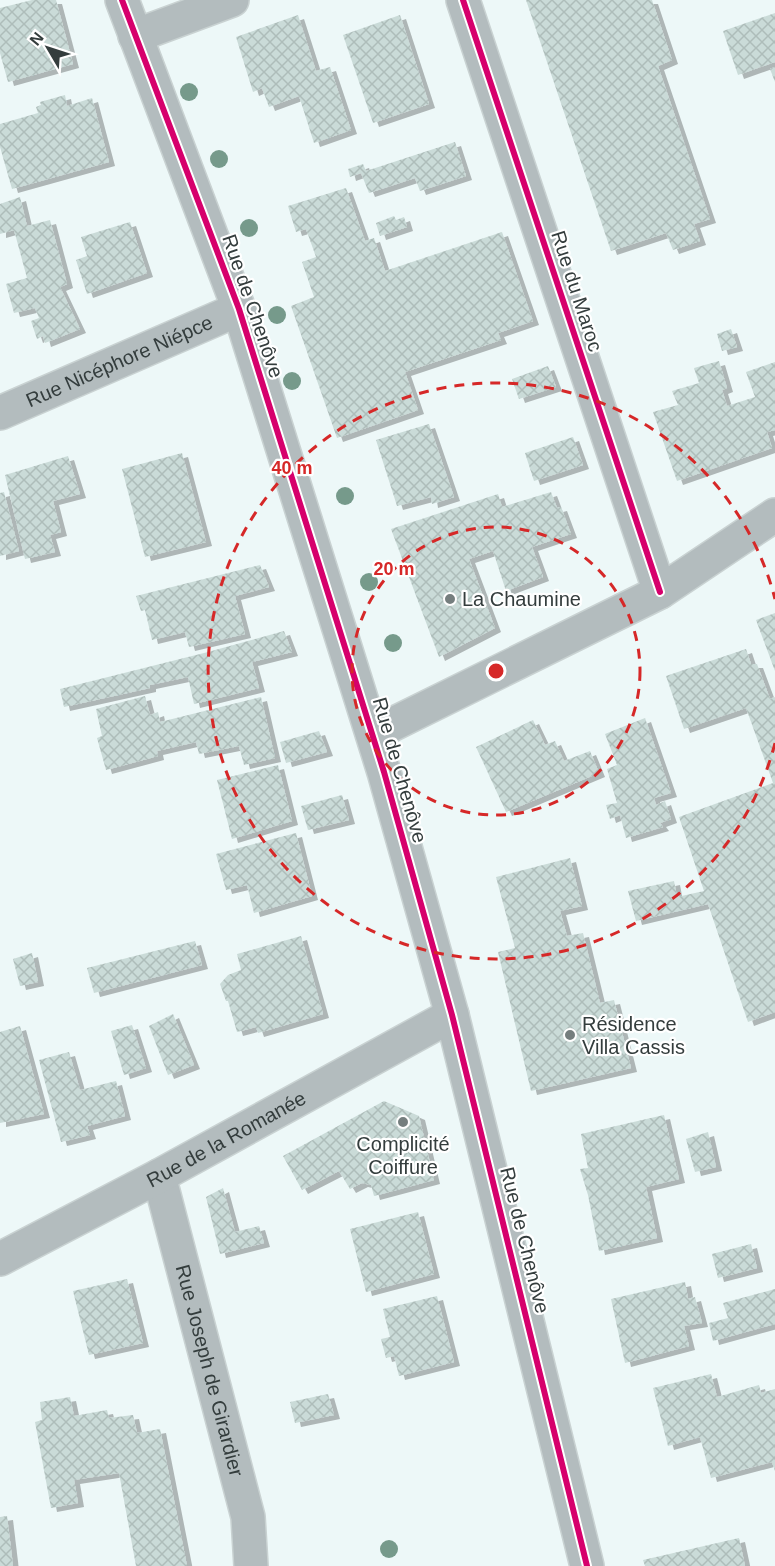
<svg xmlns="http://www.w3.org/2000/svg" width="775" height="1566" viewBox="0 0 775 1566" font-family="Arial,sans-serif">
<style>
.building{fill:url(#building-cross-hatch);filter:url(#shadow)}
.lines{fill:none;stroke-linecap:round;stroke-linejoin:round}
.minor-casing{stroke:#c9d2d2;stroke-width:36}
.minor{stroke:#b3bcbe;stroke-width:33}
.cycleway-casing{stroke:#fff;stroke-width:10}
.cycleway{stroke:#d6006c;stroke-width:6}
.tree{fill:#769a8b}
.ring{fill:none;stroke:#d62828;stroke-width:3;stroke-dasharray:10 8}
.poi-dot{fill:#757e7e;stroke:#fff;stroke-width:2}
.labels{text-anchor:middle;dominant-baseline:central;stroke-width:4.5;stroke-linejoin:round;paint-order:stroke}
.street-label{font-size:20px;fill:#343d3d;stroke:#fff}
.poi-label{font-size:20px;fill:#343d3d;stroke:#fff;text-anchor:start}
.centre{fill:#d62828;stroke:#fff;stroke-width:3}
.ring-label{font-size:18px;text-anchor:middle;font-weight:bold;fill:#d62828;stroke:#fff;stroke-width:4.5;stroke-linejoin:round;paint-order:stroke}
</style>
<defs>
<pattern id="building-cross-hatch" width="8" height="8" patternUnits="userSpaceOnUse" patternTransform="scale(1.5)"><rect width="8" height="8" fill="#cadbd8"/><path d="M0 0l8 8M0 8l8-8" fill="none" stroke="#aebdba"/></pattern>
<filter id="shadow"><feDropShadow dx="6" dy="4" stdDeviation="0" flood-color="#0004"/></filter>
</defs>
<rect width="100%" height="100%" fill="#edf8f8"/>
<g class="building">
<path d="M32,0H56L73,64L8,82L0,53V8Z"/>
<path d="M526,0H652L672,60L658,66L710,219L694,224L700,241L673,250L666,233L611,251Z"/>
<path d="M775,13V62L738,75L723,31Z"/>
<path d="M298,15L316,71L330,67L351,130L314,143L299,96L269,107L262,88L253,92L236,37Z"/>
<path d="M400,15L429,104L373,123L343,35Z"/>
<path d="M775,67V82L770,69Z"/>
<path d="M65,95L67,106L92,98L109,162L12,189L0,147V124L38,113L36,107L41,105L40,102Z"/>
<path d="M455,142L466,176L420,191L415,178L369,193L361,173L350,177L348,169L363,164L366,171Z"/>
<path d="M346,188L365,241L374,238L385,271L502,232L533,321L498,333L501,340L405,372L418,410L337,438L291,306L314,297L302,262L316,257L306,229L296,232L288,206Z"/>
<path d="M20,197L27,226L50,220L67,284L60,287L80,329L45,343L43,336L37,339L31,321L39,318L35,308L14,313L6,284L27,278L14,230L0,234V204Z"/>
<path d="M394,216L396,220L404,217L407,227L380,236L376,223Z"/>
<path d="M130,222L147,273L87,294L76,260L87,256L81,237Z"/>
<path d="M731,329L737,347L722,351L717,334Z"/>
<path d="M719,361L727,388L722,390L727,406L755,397L746,372L775,362V430L767,432L772,448L677,481L653,412L678,405L672,391L699,383L694,368Z"/>
<path d="M548,366L556,387L519,399L512,379Z"/>
<path d="M429,424L454,497L432,504L431,497L397,506L376,440Z"/>
<path d="M573,437L583,465L534,481L525,453Z"/>
<path d="M182,453L206,542L145,557L122,469Z"/>
<path d="M68,456L80,494L53,501L61,532L50,535L55,552L25,559L5,475Z"/>
<path d="M4,492L19,551L0,556V493Z"/>
<path d="M551,492L557,508L561,507L571,534L532,547L543,577L506,591L493,551L469,559L495,628L439,657L391,529L498,494L502,507Z"/>
<path d="M260,565L269,587L235,596L245,634L189,647L185,632L152,640L145,610L141,611L136,596Z"/>
<path d="M775,613V671L756,620Z"/>
<path d="M284,631L292,652L252,662L259,688L194,704L188,677L150,685V688L64,707L60,689L208,652Z"/>
<path d="M746,649L751,664H757L770,699L775,697V1012L748,1022L708,904L636,921L628,891L674,881L677,897L704,891L679,817L773,783L746,708L684,729L666,676Z"/>
<path d="M145,696L150,715L158,712L160,722L261,697L275,758L244,765L239,746L199,754L196,742L157,751L158,756L106,770L97,738L102,736L96,709Z"/>
<path d="M645,718L671,793L654,798L656,805L665,801L671,819L660,823L663,827L626,838L620,815L610,819L606,805L617,803L607,769L617,765L605,734Z"/>
<path d="M533,720L545,745L555,741L564,761L590,751L599,773L506,812L476,747Z"/>
<path d="M319,731L327,752L286,763L280,742Z"/>
<path d="M278,765L292,821L232,839L217,780Z"/>
<path d="M342,795L349,820L308,830L301,806Z"/>
<path d="M296,833L312,896L254,913L247,885L226,890L216,854Z"/>
<path d="M570,858L582,906L560,911L567,936L583,933L600,1003L614,1000L631,1068L531,1091L498,952L515,948L496,877Z"/>
<path d="M301,936L323,1014L258,1033L256,1027L237,1032L228,1001H226L220,984L228,975L241,970L237,954Z"/>
<path d="M195,941L202,965L94,993L87,968Z"/>
<path d="M32,953L38,982L20,986L13,959Z"/>
<path d="M173,1014L194,1065L168,1075L149,1026Z"/>
<path d="M132,1025L146,1068L124,1075L111,1031Z"/>
<path d="M20,1026L44,1114L0,1123V1032Z"/>
<path d="M69,1052L80,1090L116,1081L125,1116L87,1126L90,1135L61,1142L39,1060Z"/>
<path d="M384,1101L419,1116L434,1180L374,1196L371,1185L362,1183L350,1189L339,1171L302,1190L283,1156Z"/>
<path d="M664,1115L679,1179L646,1187L657,1238L599,1251L588,1195L580,1169L588,1168L581,1134Z"/>
<path d="M708,1132L716,1167L695,1172L686,1139Z"/>
<path d="M223,1188L235,1232L259,1226L264,1243L220,1254L206,1197Z"/>
<path d="M418,1212L434,1274L366,1292L350,1229Z"/>
<path d="M751,1244L757,1268L718,1278L712,1254Z"/>
<path d="M127,1279L143,1343L89,1355L73,1291Z"/>
<path d="M685,1282L688,1299L695,1297L702,1323L684,1326L689,1346L625,1363L611,1299Z"/>
<path d="M775,1289V1324L713,1341L709,1323L728,1318L723,1303Z"/>
<path d="M437,1296L454,1362L399,1376L394,1356L386,1358L381,1339L390,1337L383,1309Z"/>
<path d="M711,1374L717,1397L759,1385L761,1393L775,1389V1471L772,1462L711,1478L700,1437L668,1446L653,1388Z"/>
<path d="M328,1394L334,1415L295,1423L290,1402Z"/>
<path d="M70,1397L74,1416L107,1410L109,1418L133,1415L137,1433L160,1429L187,1566H136L119,1473L74,1480L78,1503L51,1508L35,1422L42,1420L40,1402Z"/>
<path d="M7,1516L13,1566H0V1517Z"/>
<path d="M739,1538L745,1566H645L643,1560Z"/>
</g>
<g class="lines">
<g class="minor-casing">
<g id="minor">
<path d="M122,0L239,309L384,772L452,1015L587,1566"/>
<path d="M463,0L660,592"/>
<path d="M135,36L232,0"/>
<path id="s1" d="M0,413L239,309"/>
<path d="M373,734L660,592L775,515"/>
<path id="s2" d="M159,1176L248,1517L251,1566"/>
<path id="s3" d="M0,1259L159,1176L452,1015"/>
</g>
</g>
<use href="#minor" class="minor"/>
<g class="cycleway-casing">
<g id="cycleway">
<path d="M122,0L239,309L384,772L452,1015L587,1566"/>
<path d="M463,0L660,592"/>
</g>
</g>
<use href="#cycleway" class="cycleway"/>
</g>
<g class="tree">
<circle cx="189" cy="92" r="9"/>
<circle cx="219" cy="159" r="9"/>
<circle cx="249" cy="228" r="9"/>
<circle cx="277" cy="315" r="9"/>
<circle cx="292" cy="381" r="9"/>
<circle cx="345" cy="496" r="9"/>
<circle cx="369" cy="582" r="9"/>
<circle cx="393" cy="643" r="9"/>
<circle cx="389" cy="1549" r="9"/>
</g>
<g class="ring">
<circle cx="496" cy="671" r="144"/>
<path d="M775 743A288 288 0 1 1 775 599"/>
</g>
<g class="poi-dot">
<circle cx="450" cy="599" r="6"/>
<circle cx="570" cy="1035" r="6"/>
<circle cx="403" cy="1122" r="6"/>
</g>
<g class="labels">
<g class="street-label">
<text transform="translate(577 291) rotate(72)">Rue du Maroc</text>
<text transform="translate(253 306) rotate(71)">Rue de Chenôve</text>
<text stroke="none"><textPath href="#s1" startOffset="130">Rue Nicéphore Niépce</textPath></text>
<text transform="translate(400 770) rotate(74)">Rue de Chenôve</text>
<text stroke="none"><textPath href="#s3" startOffset="256">Rue de la Romanée</textPath></text>
<text transform="translate(525 1240) rotate(76)">Rue de Chenôve</text>
<text stroke="none"><textPath href="#s2" startOffset="201">Rue Joseph de Girardier</textPath></text>
</g>
<g class="poi-label">
<text x="462" y="599">La Chaumine</text>
<text x="582" y="1024">Résidence<tspan x="582" dy="23">Villa Cassis</tspan></text>
<text x="403" y="1144" text-anchor="middle">Complicité<tspan x="403" dy="23">Coiffure</tspan></text>
</g>
</g>
<circle cx="496" cy="671" r="9" class="centre"/>
<g class="ring-label">
<text x="292" y="474">40 m</text>
<text x="394" y="575">20 m</text>
</g>
<g transform="translate(48 48) rotate(309)" stroke="#ffffff" stroke-width="4.5" paint-order="stroke">
<path d="M0-4.5L10 22L0 15L-10 22Z" fill="#343d3d"/>
<text y="-9" font-size="16" font-weight="bold" text-anchor="middle" fill="#343d3d">N</text>
</g>
</svg>
